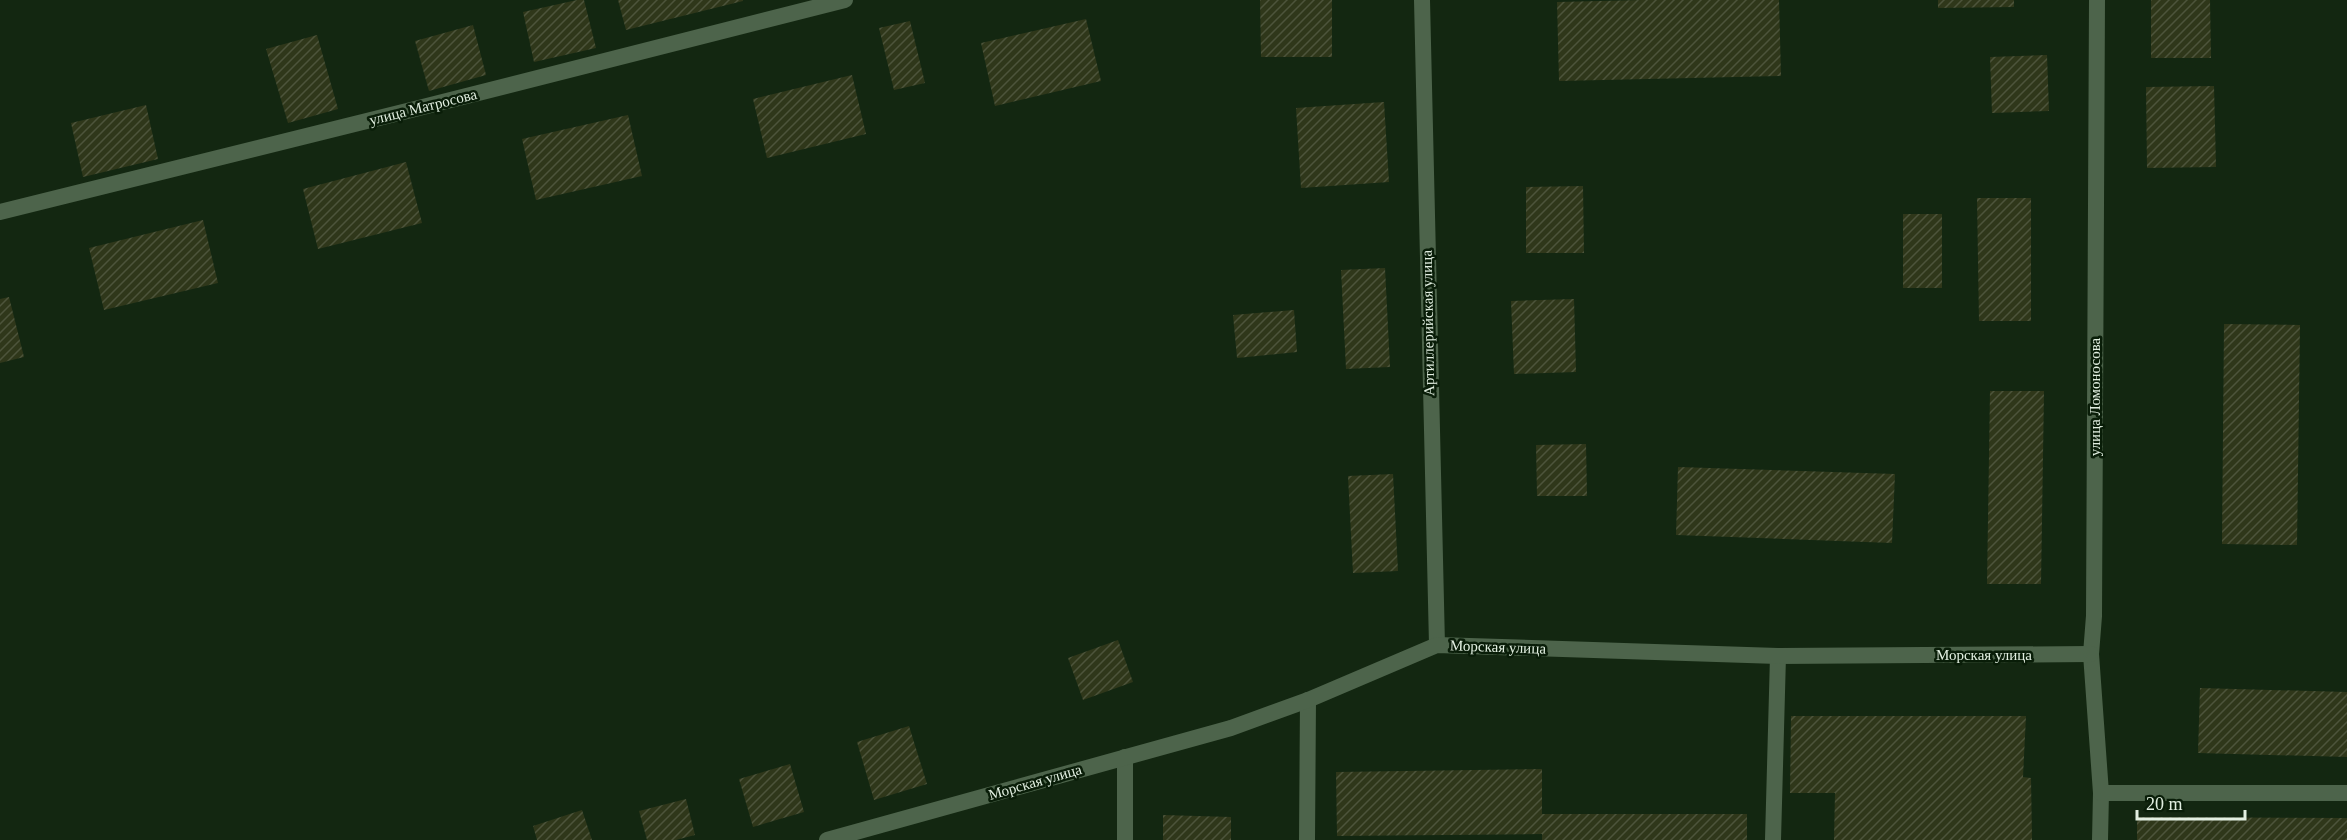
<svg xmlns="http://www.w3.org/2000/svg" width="2347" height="840" viewBox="0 0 2347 840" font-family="Georgia,serif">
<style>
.building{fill:url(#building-hatch)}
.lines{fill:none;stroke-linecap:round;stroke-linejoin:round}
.service{stroke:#4d644b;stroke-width:16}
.minor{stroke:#4d644b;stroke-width:16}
.labels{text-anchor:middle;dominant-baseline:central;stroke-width:5;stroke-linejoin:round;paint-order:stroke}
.street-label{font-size:15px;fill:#e2efe1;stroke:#091d08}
</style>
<defs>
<pattern id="building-hatch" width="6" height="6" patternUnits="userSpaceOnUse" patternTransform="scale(1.5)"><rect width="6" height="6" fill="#2f371a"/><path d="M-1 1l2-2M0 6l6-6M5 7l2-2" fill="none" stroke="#4d543b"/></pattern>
</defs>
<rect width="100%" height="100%" fill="#132711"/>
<g class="building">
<path d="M577,0H584L596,48L534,62L523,12Z"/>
<path d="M618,0H743V1L626,30Z"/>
<path d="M1260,0H1332V57H1261Z"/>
<path d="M1642,0H1779L1781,76L1559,81L1557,2Z"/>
<path d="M1938,0H2014V7L1938,8Z"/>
<path d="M2151,0H2210L2211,58H2151Z"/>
<path d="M1086,19L1101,81L995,106L981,43Z"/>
<path d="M910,21L925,83L894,90L879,28Z"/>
<path d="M473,25L486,75L429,91L415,41Z"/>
<path d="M317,35L338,109L288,123L266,49Z"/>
<path d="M2047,55L2049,111L1992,113L1990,57Z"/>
<path d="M852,75L866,134L767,158L753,99Z"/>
<path d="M2214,86L2216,167L2147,168L2146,87Z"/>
<path d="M1384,102L1389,182L1301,188L1296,108Z"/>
<path d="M146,105L158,159L83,177L71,123Z"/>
<path d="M628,115L642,176L536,200L522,139Z"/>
<path d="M406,162L422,223L318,249L303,189Z"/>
<path d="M1583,186L1584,253H1526V187Z"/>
<path d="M1977,198H2031V321H1979Z"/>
<rect x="1903" y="214" width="39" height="74"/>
<path d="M203,220L218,283L104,310L89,248Z"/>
<path d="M1385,268L1390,367L1346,369L1341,270Z"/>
<path d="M9,297L24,357L0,363V299Z"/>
<path d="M1574,299L1576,372L1514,374L1511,301Z"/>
<path d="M1294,310L1297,352L1237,358L1233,315Z"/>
<path d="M2224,324L2300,325L2297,545L2222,544Z"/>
<path d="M1990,391H2044L2041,584H1987Z"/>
<path d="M1586,444L1587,496H1537L1536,445Z"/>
<path d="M1678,467L1895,474L1892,543L1676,535Z"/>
<path d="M1393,474L1398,571L1353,573L1348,476Z"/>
<path d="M1118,640L1133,682L1083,700L1068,658Z"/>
<path d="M2200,688L2347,692V757L2198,753Z"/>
<path d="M1791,716H2026L2023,777L2031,778L2032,840H1834L1835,793H1790Z"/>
<path d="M909,726L927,784L874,800L857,742Z"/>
<path d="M790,764L804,812L753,827L739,779Z"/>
<path d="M1542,769V814H1747V840H1542V824V834L1337,836L1336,772Z"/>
<path d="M686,799L695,835L676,840H647L639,811Z"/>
<path d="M582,810L592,840H537L533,826Z"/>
<path d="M1163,815L1231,817V840H1163Z"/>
<path d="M2137,817L2347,818V840H2137Z"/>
</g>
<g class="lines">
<g class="service">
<path d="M1125,757V840"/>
<path d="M1307,840L1308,700"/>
<path d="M1773,840L1778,656"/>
<path d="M2100,840L2101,793"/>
</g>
<g class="minor">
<path d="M1422,0L1437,645"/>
<path d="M2097,0L2094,616L2091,654L2101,793H2347"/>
<path d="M0,212L407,111L845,0"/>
<path d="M827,840L1231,728L1308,700L1437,645L1778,656L2091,654"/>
</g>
</g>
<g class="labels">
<g class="street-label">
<text transform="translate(423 107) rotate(-14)">улица Матросова</text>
<text transform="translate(1428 323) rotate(-91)">Артиллерийская улица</text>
<text transform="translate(2095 397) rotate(-90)">улица Ломоносова</text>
<text transform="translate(1498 647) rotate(2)">Морская улица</text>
<text x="1984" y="655">Морская улица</text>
<text transform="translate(1035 782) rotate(-16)">Морская улица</text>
</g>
</g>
<path d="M2137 810v9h108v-9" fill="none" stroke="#e2efe1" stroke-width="3"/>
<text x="2146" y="810" font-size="18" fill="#e2efe1" stroke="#091d08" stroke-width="4.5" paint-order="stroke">20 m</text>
</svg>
